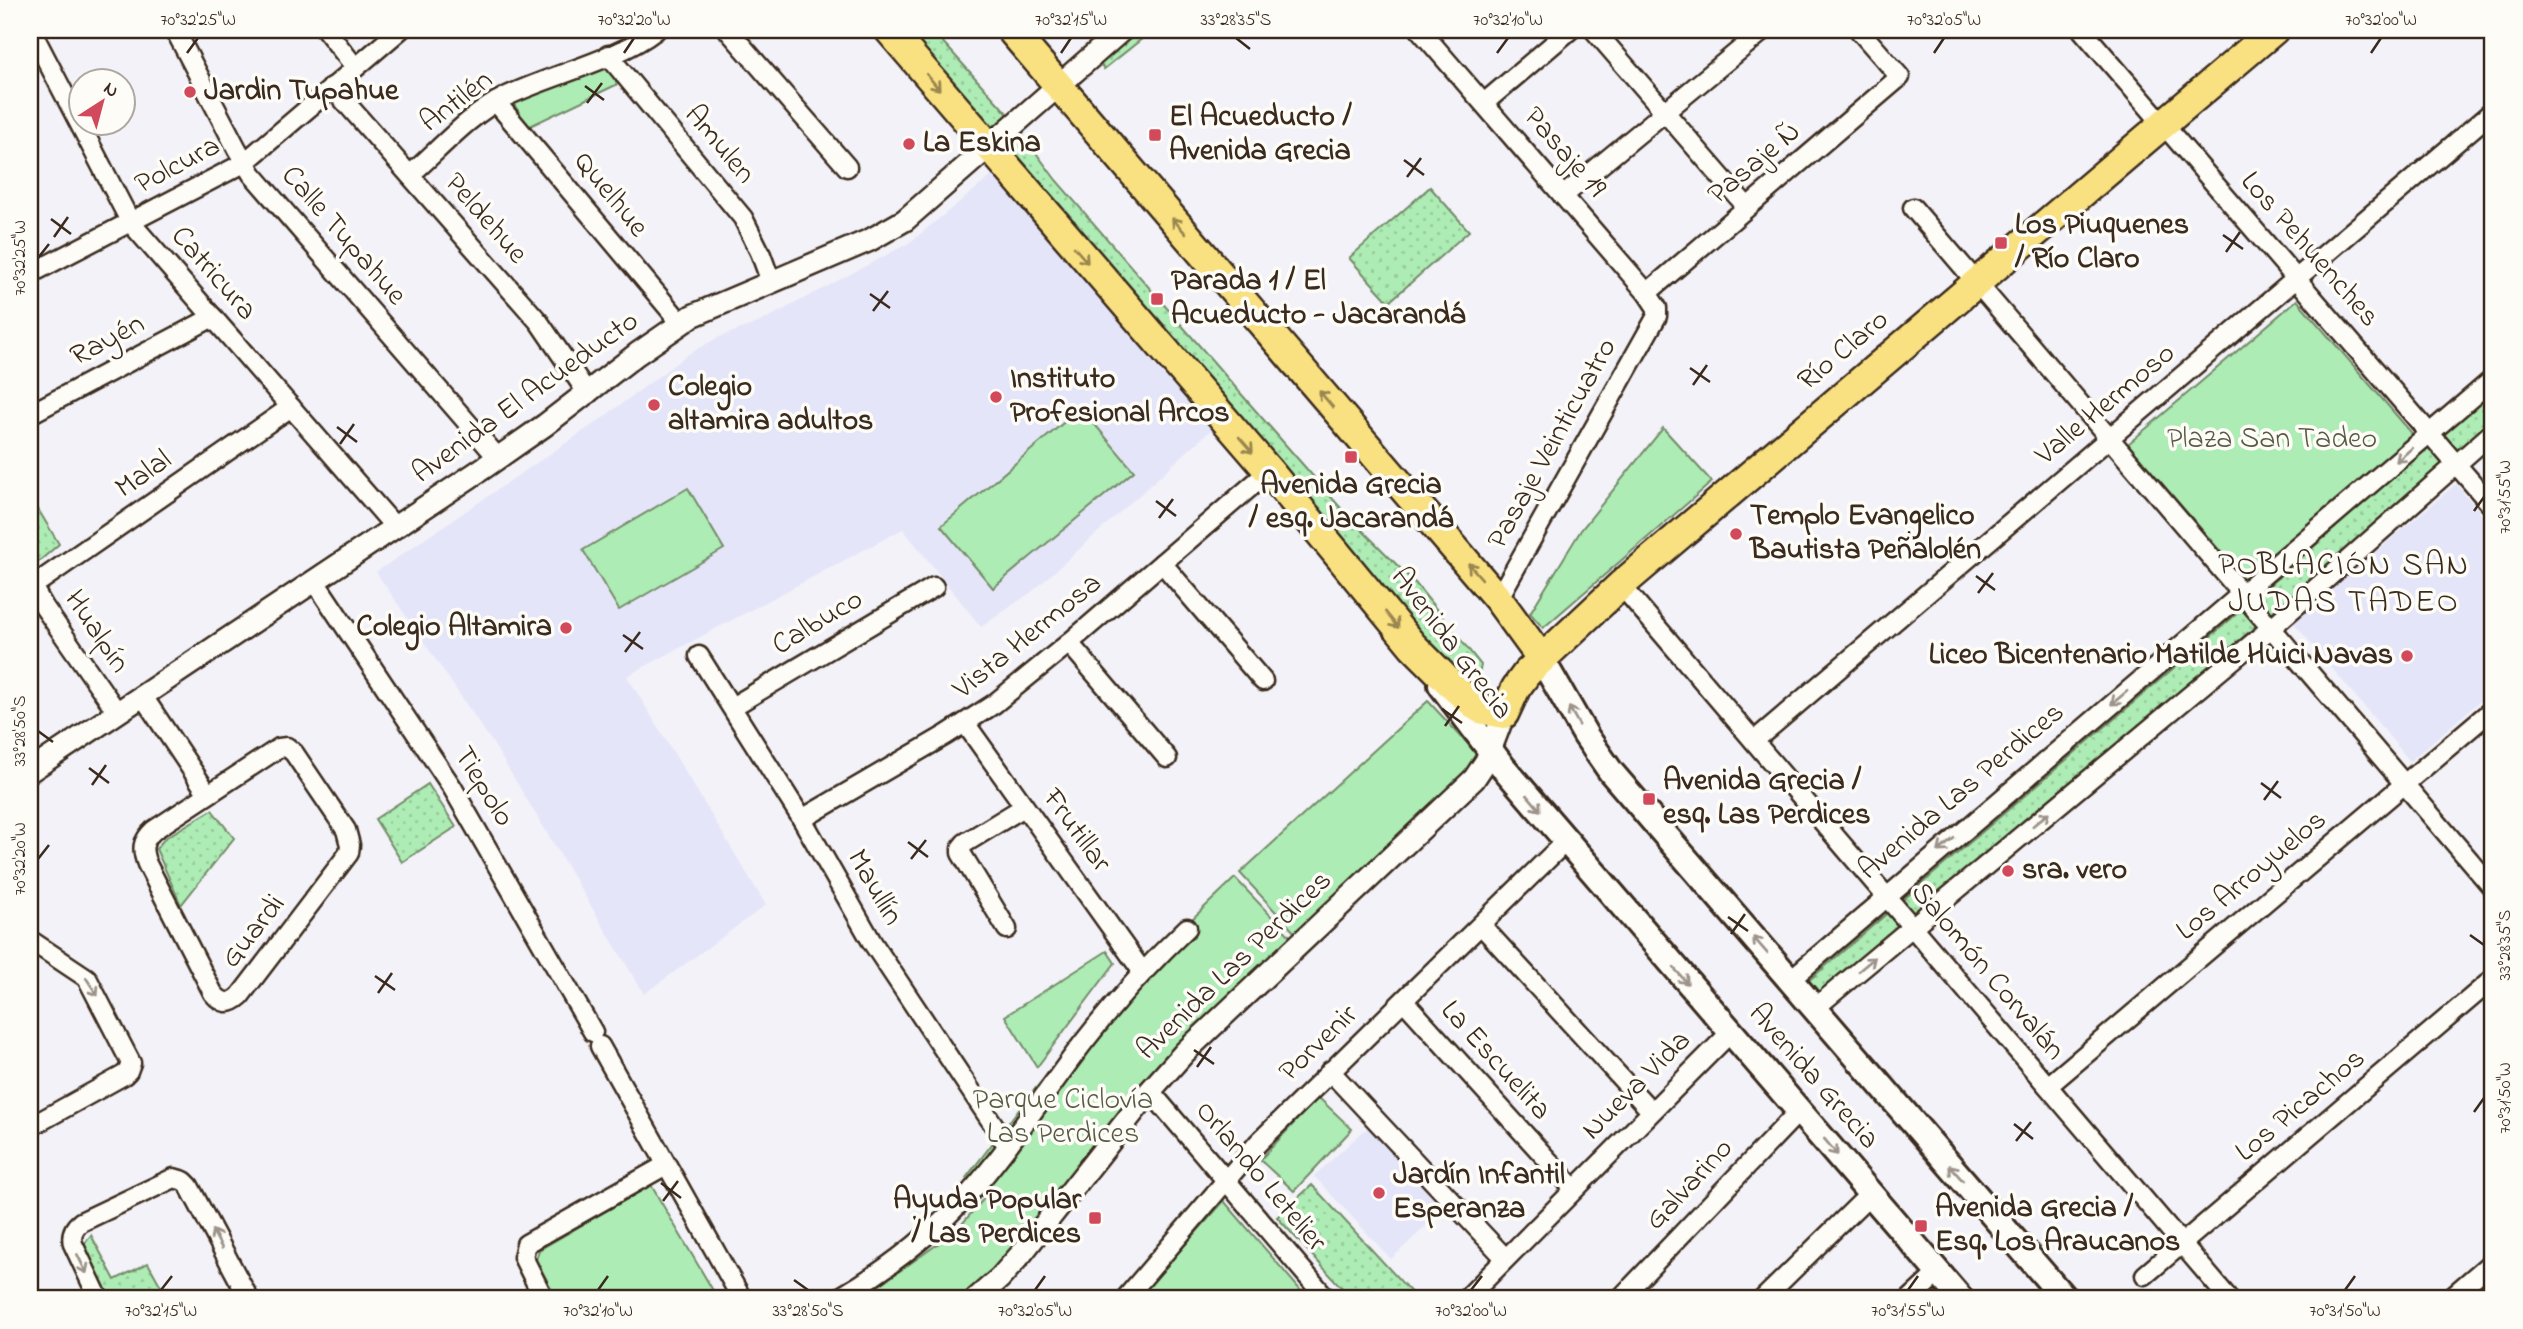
<svg xmlns="http://www.w3.org/2000/svg" width="2523" height="1329" viewBox="0 0 2523 1329" font-family="'Indie Flower',sans-serif">
<style>
.built{fill:#e5e5f9}
.grass{fill:url(#grass-dots);stroke:#748b69;stroke-width:2}
.park{fill:#adecb4;stroke:#748b69;stroke-width:2}
.lines{fill:none;stroke-linecap:round;stroke-linejoin:round}
.minor-casing{stroke:#3b2a1e;stroke-width:23}
.tertiary-casing{stroke:#3b2a1e;stroke-width:26}
.secondary-casing{stroke:#3b2a1e;stroke-width:30}
.primary-casing{stroke:#3b2a1e;stroke-width:33}
.minor{stroke:#fdfcf7;stroke-width:18}
.tertiary{stroke:#fdfcf7;stroke-width:21}
.secondary{stroke:#fdfcf7;stroke-width:24}
.primary{stroke:#f9e181;stroke-width:28}
.oneway{stroke:#9a8650}
.oneway2{stroke:#9c938a}
.ticks{fill:none;stroke:#3b2a1e;stroke-width:2.5}
.poi-dot{fill:#d1495b;stroke:#fdfcf7;stroke-width:2.5}
.labels{text-anchor:middle;dominant-baseline:central;stroke-width:7;stroke-linejoin:round;paint-order:stroke}
.poi-label{font-size:30px;font-weight:bold;fill:#3b2a1e;stroke:#fdfcf7;text-anchor:start}
.street-label{font-size:30px;fill:#3b2a1e;stroke:#fdfcf7}
.park-label{font-size:30px;fill:#585a44;stroke:#fdfcf7}
.neighbourhood-label{font-size:32px;letter-spacing:2px;fill:#3b2a1e;stroke:#fdfcf7}
.neatline{fill:none;stroke:#3b2a1e;stroke-width:2.5}
.ticks-label{font-size:18px;text-anchor:middle;fill:#3b2a1e}
</style>
<defs>
<pattern id="grass-dots" width="8" height="8" patternUnits="userSpaceOnUse" patternTransform="scale(1.75)"><rect width="8" height="8" fill="#adecb4"/><path d="M2 2h.1M6 6h.1" fill="none" stroke="#96cb9a" stroke-width="1.8" stroke-linecap="round"/></pattern>
</defs>
<rect width="100%" height="100%" fill="#f2f2f8"/>
<filter id="ink" filterUnits="userSpaceOnUse"><feTurbulence type="fractalNoise" baseFrequency=".0143" numOctaves="2"/><feDisplacementMap in="SourceGraphic" scale="14" xChannelSelector="R" yChannelSelector="G"/><feConvolveMatrix kernelMatrix="1 2 1 2 8 2 1 2 1" color-interpolation-filters="sRGB"/></filter>
<g filter="url(#ink)">
<g class="built">
<path d="M993,175L1211,430L1033,591L981,627L903,529L627,676L766,905L644,994L494,745L376,572L600,420L687,355L717,338L760,322L909,243Z"/>
<path d="M2456,484L2493,528V690L2410,761L2293,622Z"/>
<path d="M1368,1127L1444,1209L1391,1259L1314,1176Z"/>
</g>
<g class="grass">
<path d="M906,30H932L1006,112L1056,180L1249,403L1346,514L1416,584L1481,665C1480,674 1475,683 1468,689Z"/>
<path d="M1134,30H1153L1104,69L1097,61Z"/>
<path d="M1430,187L1469,231L1389,302L1349,258Z"/>
<path d="M2493,389V426L2315,575L1822,1001L1807,982L2260,594Z"/>
<path d="M30,496L59,544L36,564L30,550Z"/>
<path d="M428,784L456,827L402,862L375,819Z"/>
<path d="M212,810L234,838L181,905L156,849L165,838Z"/>
<path d="M1312,1185L1417,1299H1352L1277,1217Z"/>
<path d="M91,1235L115,1280L148,1263L168,1299H107L80,1250Z"/>
</g>
<g class="park">
<path d="M605,62L620,83L528,127L512,101Z"/>
<path d="M2297,300L2415,437L2246,581L2128,444Z"/>
<path d="M1081,408L1134,471L993,588L941,526Z"/>
<path d="M1663,428L1712,482L1543,628L1530,613L1581,530Z"/>
<path d="M688,488L724,549L619,610L583,550Z"/>
<path d="M1428,701L1480,757L1296,934L1240,873Z"/>
<path d="M1235,878L1291,937L1177,1045L1089,1150L1005,1261L966,1299H860L956,1231L986,1196L966,1178L1026,1100L1119,989Z"/>
<path d="M1107,951L1115,963L1037,1067L1005,1016Z"/>
<path d="M1318,1097L1352,1129L1294,1191L1260,1160Z"/>
<path d="M651,1185L718,1299H557L536,1260L539,1250Z"/>
<path d="M1224,1201L1308,1299H1137Z"/>
</g>
<g class="lines">
<g class="minor-casing">
<g id="minor">
<path d="M31,30L131,223L395,527"/>
<path d="M175,30L237,149L252,174L498,458"/>
<path d="M326,30L355,67"/>
<path d="M728,30L847,167"/>
<path d="M1420,30L1647,293L1657,308V316L1498,599"/>
<path d="M1594,30L1747,207"/>
<path d="M2082,30L2493,507"/>
<path d="M608,55L743,218L760,252L771,282"/>
<path d="M332,87L539,322L588,394"/>
<path d="M496,102L681,323"/>
<path d="M1484,103L1570,30"/>
<path d="M410,175C440,149 469,115 505,97C550,75 618,60 656,30"/>
<path d="M1563,196L1764,30"/>
<path d="M1913,208L2493,888"/>
<path d="M30,274L244,163L400,30"/>
<path d="M1647,293L1900,77L1859,30"/>
<path d="M30,414L213,317"/>
<path d="M1162,563L1263,681"/>
<path d="M314,580L452,787L593,1032"/>
<path d="M30,583L44,607L117,712"/>
<path d="M1621,585L2229,1299"/>
<path d="M30,588L291,407"/>
<path d="M1069,643L1167,758"/>
<path d="M699,656L802,819L872,942L1007,1145"/>
<path d="M142,695L208,794"/>
<path d="M732,707L934,587"/>
<path d="M965,723L1142,971"/>
<path d="M1754,741L2493,111"/>
<path d="M287,747L294,753L346,830L350,845L349,853L240,996C230,1005 222,1004 213,993L147,864C141,849 142,841 154,830L279,748Z"/>
<path d="M802,819L946,735L994,704L1069,643L1269,471"/>
<path d="M1481,925L1651,1111"/>
<path d="M1007,929L961,853V848L965,843L1024,807"/>
<path d="M30,940L87,978L131,1063L128,1071L124,1075L30,1127"/>
<path d="M1790,980L2493,379"/>
<path d="M1404,1001L1574,1189"/>
<path d="M1815,1008L2271,628L2493,432"/>
<path d="M600,1046L742,1299"/>
<path d="M1330,1071L1505,1258"/>
<path d="M2048,1086L2493,709"/>
<path d="M1150,1091L1327,1299"/>
<path d="M2145,1275L2493,979"/>
<path d="M99,1299L73,1244C71,1235 73,1228 81,1222L174,1178L184,1181L189,1186L249,1299"/>
<path d="M544,1299L523,1257L526,1244L666,1165"/>
<path d="M837,1299C885,1271 929,1237 967,1196C1009,1149 1044,1094 1083,1043C1115,1002 1149,964 1187,928"/>
<path d="M1125,1299L1258,1143L1566,841"/>
<path d="M1466,1299L1730,1033"/>
<path d="M1620,1299L1800,1110"/>
<path d="M1763,1299L1871,1193"/>
<path d="M1910,1299L1938,1273"/>
<path d="M2449,1299L2493,1261"/>
</g>
</g>
<g class="tertiary-casing">
<g id="tertiary">
<path d="M30,771L485,467L545,425L637,354L692,316L870,240L905,220L1122,30"/>
<path d="M976,1299L1000,1278L1022,1253L1150,1091L1185,1052L1474,779L1486,761L1504,714"/>
</g>
</g>
<g class="secondary-casing">
<g id="secondary">
<path d="M1541,658L1586,736L1611,772L2065,1299"/>
<path d="M1441,685L1503,767L1961,1299"/>
</g>
</g>
<g class="primary-casing">
<g id="primary">
<path d="M889,30L1269,471L1413,646L1457,690L1480,709L1504,714L1516,688L1527,673L1621,585L2274,30"/>
<path d="M1011,30L1498,599L1541,658"/>
</g>
</g>
<use href="#minor" class="minor"/>
<use href="#tertiary" class="tertiary"/>
<use href="#secondary" class="secondary"/>
<use href="#primary" class="primary"/>
</g>
<defs><path id="oneway-shaft" d="M-6 0H5M1.5-3L5.5 0L1.5 3" fill="none" stroke-width="1.6" stroke-linecap="round" stroke-linejoin="round" transform="scale(1.75)"/></defs>
<g class="oneway">
<use href="#oneway-shaft" transform="translate(933 82) rotate(50)"/>
<use href="#oneway-shaft" transform="translate(1179 226) rotate(-131)"/>
<use href="#oneway-shaft" transform="translate(1081 255) rotate(49)"/>
<use href="#oneway-shaft" transform="translate(1326 399) rotate(-130)"/>
<use href="#oneway-shaft" transform="translate(1246 445) rotate(49)"/>
<use href="#oneway-shaft" transform="translate(1475 571) rotate(-131)"/>
<use href="#oneway-shaft" transform="translate(1392 620) rotate(51)"/>
</g>
<g class="oneway2">
<use href="#oneway-shaft" transform="translate(2404 455) rotate(139)"/>
<use href="#oneway-shaft" transform="translate(2119 698) rotate(140)"/>
<use href="#oneway-shaft" transform="translate(1574 716) rotate(-119)"/>
<use href="#oneway-shaft" transform="translate(1534 803) rotate(50)"/>
<use href="#oneway-shaft" transform="translate(2041 819) rotate(-40)"/>
<use href="#oneway-shaft" transform="translate(1946 845) rotate(140)"/>
<use href="#oneway-shaft" transform="translate(1760 945) rotate(-131)"/>
<use href="#oneway-shaft" transform="translate(1867 964) rotate(-40)"/>
<use href="#oneway-shaft" transform="translate(1681 976) rotate(49)"/>
<use href="#oneway-shaft" transform="translate(92 987) rotate(57)"/>
<use href="#oneway-shaft" transform="translate(1831 1147) rotate(50)"/>
<use href="#oneway-shaft" transform="translate(1956 1173) rotate(-131)"/>
<use href="#oneway-shaft" transform="translate(217 1239) rotate(-118)"/>
<use href="#oneway-shaft" transform="translate(82 1264) rotate(64)"/>
</g>
</g>
<path class="ticks" d="M1236,38L1250,49M187,53L198,38M624,53L634,38M1061,53L1071,38M1497,53L1508,38M1934,53L1944,38M2371,53L2381,38M585,86L604,100M587,103L602,83M1404,160L1424,175M1407,177L1421,158M51,219L71,234M2223,235L2243,249M54,237L68,217M2226,252L2240,232M38,258L49,244M870,294L890,308M873,311L888,291M1690,368L1710,382M1693,385L1707,365M337,427L357,442M340,444L354,424M1156,501L1176,516M2474,511L2484,497M1159,518L1173,499M1976,576L1995,590M1978,593L1993,573M623,635L643,649M625,652L640,632M1442,709L1462,723M1445,726L1459,706M38,731L53,742M89,768L109,783M2261,783L2281,798M92,785L106,765M2264,800L2278,781M908,842L928,857M38,859L49,845M911,859L926,840M1728,917L1748,931M1731,934L1745,914M2470,935L2484,945M375,976L395,990M378,993L392,973M1194,1050L1214,1064M1197,1067L1211,1047M2474,1112L2484,1098M2014,1124L2033,1139M2016,1141L2031,1122M661,1183L681,1198M663,1201L678,1181M794,1280L808,1290M161,1290L172,1276M598,1290L608,1276M1035,1290L1045,1276M1471,1290L1482,1276M1908,1290L1918,1276M2345,1290L2355,1276"/>
<g class="poi-dot">
<circle cx="190" cy="92" r="7"/>
<rect x="1148" y="128" width="14" height="14" rx="3.5"/>
<circle cx="909" cy="144" r="7"/>
<rect x="1994" y="236" width="14" height="14" rx="3.5"/>
<rect x="1150" y="292" width="14" height="14" rx="3.5"/>
<circle cx="996" cy="397" r="7"/>
<circle cx="654" cy="405" r="7"/>
<rect x="1344" y="450" width="14" height="14" rx="3.5"/>
<circle cx="1736" cy="534" r="7"/>
<circle cx="566" cy="628" r="7"/>
<circle cx="2407" cy="656" r="7"/>
<rect x="1642" y="792" width="14" height="14" rx="3.5"/>
<circle cx="2008" cy="871" r="7"/>
<circle cx="1379" cy="1193" r="7"/>
<rect x="1088" y="1211" width="14" height="14" rx="3.5"/>
<rect x="1914" y="1219" width="14" height="14" rx="3.5"/>
</g>
<g class="labels">
<g class="poi-label">
<text x="204" y="92">Jardin Tupahue</text>
<text x="1169" y="118">El Acueducto /<tspan x="1169" dy="34">Avenida Grecia</tspan></text>
<text x="923" y="144">La Eskina</text>
<text x="2015" y="226">Los Piuquenes<tspan x="2015" dy="34">/ Río Claro</tspan></text>
<text x="1171" y="282">Parada 1 / El<tspan x="1171" dy="34">Acueducto - Jacarandá</tspan></text>
<text x="1010" y="380">Instituto<tspan x="1010" dy="34">Profesional Arcos</tspan></text>
<text x="668" y="388">Colegio<tspan x="668" dy="34">altamira adultos</tspan></text>
<text x="1351" y="486" text-anchor="middle">Avenida Grecia<tspan x="1351" dy="34">/ esq. Jacarandá</tspan></text>
<text x="1750" y="517">Templo Evangelico<tspan x="1750" dy="34">Bautista Peñalolén</tspan></text>
<text x="552" y="628" text-anchor="end">Colegio Altamira</text>
<text x="2393" y="656" text-anchor="end">Liceo Bicentenario Matilde Huici Navas</text>
<text x="1663" y="782">Avenida Grecia /<tspan x="1663" dy="34">esq. Las Perdices</tspan></text>
<text x="2022" y="871">sra. vero</text>
<text x="1393" y="1176">Jardín Infantil<tspan x="1393" dy="34">Esperanza</tspan></text>
<text x="1081" y="1201" text-anchor="end">Ayuda Popular<tspan x="1081" dy="34">/ Las Perdices</tspan></text>
<text x="1935" y="1209">Avenida Grecia /<tspan x="1935" dy="34">Esq. Los Araucanos</tspan></text>
</g>
<g class="street-label">
<text transform="translate(457 102) rotate(-37)">Antilén</text>
<text transform="translate(719 145) rotate(50)">Amulen</text>
<text transform="translate(1564 153) rotate(49)">Pasaje 19</text>
<text transform="translate(1755 164) rotate(-40)">Pasaje Ñ</text>
<text transform="translate(178 166) rotate(-28)">Polcura</text>
<text transform="translate(610 195) rotate(51)">Quelhue</text>
<text transform="translate(485 219) rotate(49)">Peldehue</text>
<text transform="translate(343 236) rotate(49)">Calle Tupahue</text>
<text transform="translate(2309 250) rotate(49)">Los Pehuenches</text>
<text transform="translate(213 274) rotate(49)">Catricura</text>
<text transform="translate(108 341) rotate(-28)">Rayén</text>
<text transform="translate(1844 351) rotate(-40)">Río Claro</text>
<text transform="translate(526 398) rotate(-36)">Avenida El Acueducto</text>
<text transform="translate(2106 405) rotate(-40)">Valle Hermoso</text>
<text transform="translate(1553 444) rotate(-61)">Pasaje Veinticuatro</text>
<text transform="translate(144 475) rotate(-35)">Malal</text>
<text transform="translate(818 623) rotate(-31)">Calbuco</text>
<text transform="translate(96 632) rotate(56)">Hualpín</text>
<text transform="translate(1028 637) rotate(-39)">Vista Hermosa</text>
<text transform="translate(1451 644) rotate(53)">Avenida Grecia</text>
<text transform="translate(483 787) rotate(58)">Tiepolo</text>
<text transform="translate(1962 792) rotate(-40)">Avenida Las Perdices</text>
<text transform="translate(1076 831) rotate(54)">Frutillar</text>
<text transform="translate(2252 876) rotate(-40)">Los Arroyuelos</text>
<text transform="translate(874 888) rotate(60)">Maullín</text>
<text transform="translate(254 932) rotate(-52)">Guardi</text>
<text transform="translate(1235 966) rotate(-44)">Avenida Las Perdices</text>
<text transform="translate(1987 972) rotate(50)">Salomón Corvalán</text>
<text transform="translate(1319 1044) rotate(-44)">Porvenir</text>
<text transform="translate(1495 1061) rotate(48)">La Escuelita</text>
<text transform="translate(1813 1077) rotate(49)">Avenida Grecia</text>
<text transform="translate(1637 1086) rotate(-45)">Nueva Vida</text>
<text transform="translate(2301 1106) rotate(-40)">Los Picachos</text>
<text transform="translate(1260 1177) rotate(50)">Orlando Letelier</text>
<text transform="translate(1690 1185) rotate(-47)">Galvarino</text>
</g>
<g class="park-label">
<text x="2272" y="440">Plaza San Tadeo</text>
<text x="1063" y="1101">Parque Ciclovía<tspan x="1063" dy="34">Las Perdices</tspan></text>
</g>
<g class="neighbourhood-label">
<text x="2344" y="566">POBLACIÓN SAN<tspan x="2344" dy="37">JUDAS TADEO</tspan></text>
</g>
</g>
<rect width="2523" height="1329" fill="none" stroke="#fdfcf7" stroke-width="77"/>
<g transform="translate(102 102) rotate(36)"><circle r="33" fill="#fdfcf7" stroke="#afa8a0" stroke-width="2"/>
<path d="M0-5L12 26L0 18L-12 26Z" fill="#d1495b"/>
<text y="-10" font-size="19" font-weight="bold" text-anchor="middle" fill="#3b2a1e">N</text>
</g>
<rect x="38" y="38" width="2446" height="1252" class="neatline"/>
<g class="ticks-label">
<text x="198" y="25">70°32'25"W</text>
<text x="634" y="25">70°32'20"W</text>
<text x="1071" y="25">70°32'15"W</text>
<text x="1236" y="25">33°28'35"S</text>
<text x="1508" y="25">70°32'10"W</text>
<text x="1944" y="25">70°32'05"W</text>
<text x="2381" y="25">70°32'00"W</text>
<text transform="translate(19 258) rotate(-90)" y="6">70°32'25"W</text>
<text transform="translate(2504 497) rotate(-90)" y="6">70°31'55"W</text>
<text transform="translate(19 731) rotate(-90)" y="6">33°28'50"S</text>
<text transform="translate(19 859) rotate(-90)" y="6">70°32'20"W</text>
<text transform="translate(2504 945) rotate(-90)" y="6">33°28'35"S</text>
<text transform="translate(2504 1098) rotate(-90)" y="6">70°31'50"W</text>
<text x="161" y="1316">70°32'15"W</text>
<text x="598" y="1316">70°32'10"W</text>
<text x="808" y="1316">33°28'50"S</text>
<text x="1035" y="1316">70°32'05"W</text>
<text x="1471" y="1316">70°32'00"W</text>
<text x="1908" y="1316">70°31'55"W</text>
<text x="2345" y="1316">70°31'50"W</text>
</g>
</svg>
